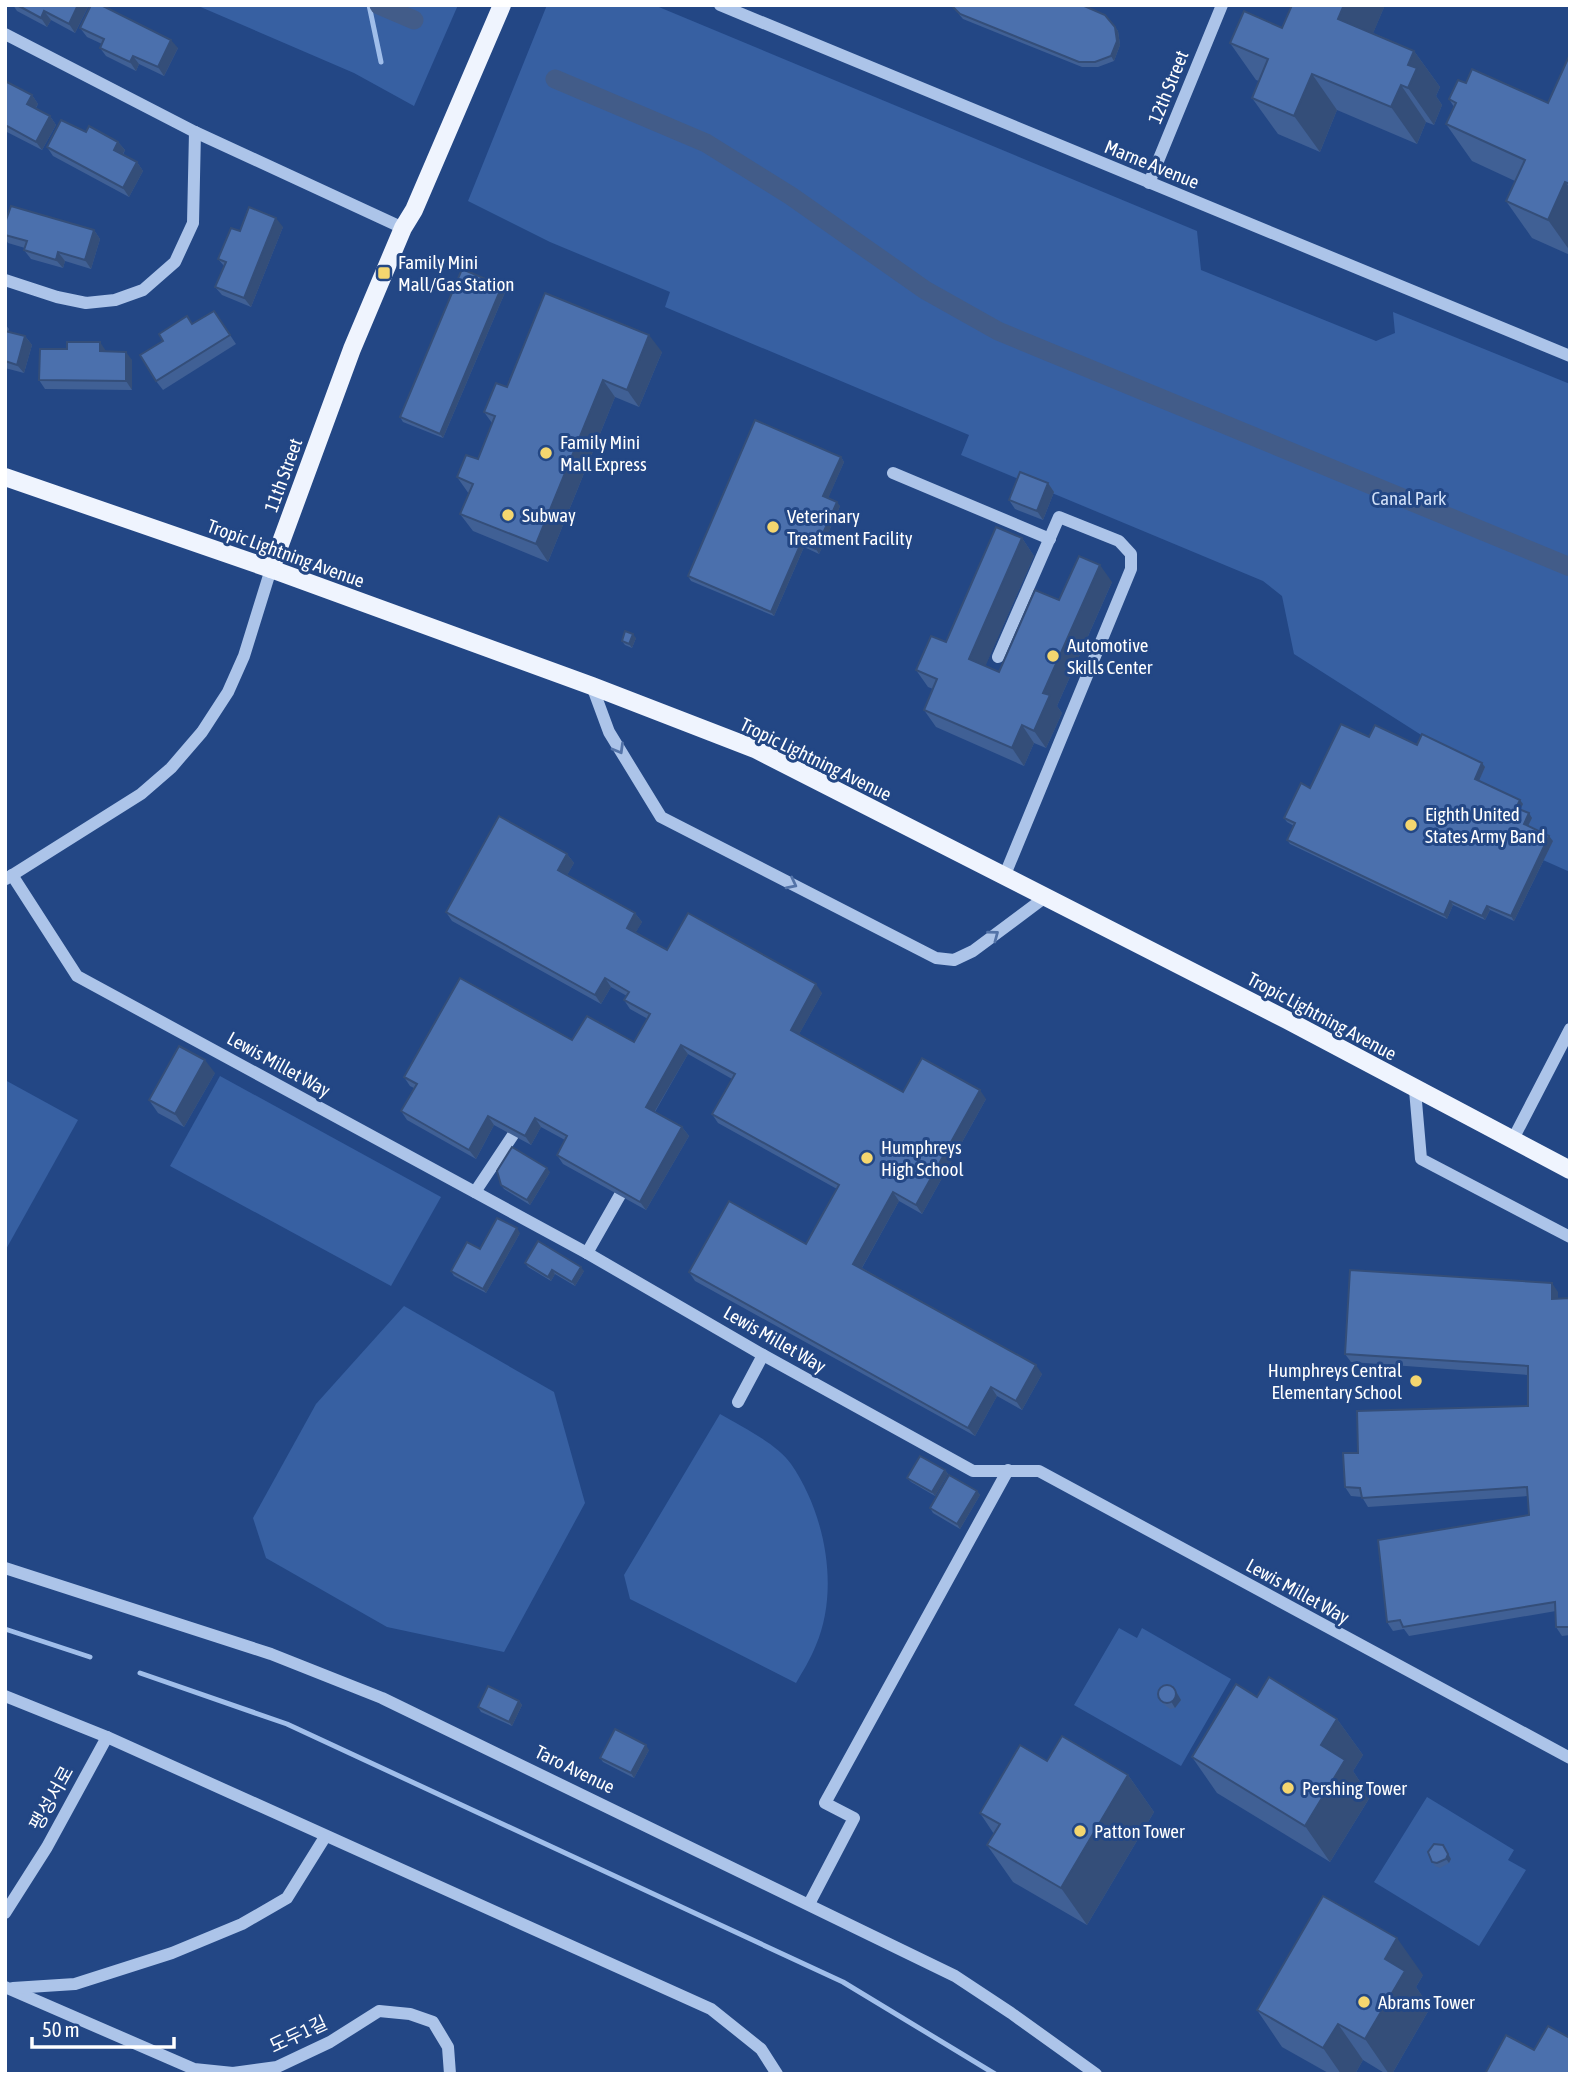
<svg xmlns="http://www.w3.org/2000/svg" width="1575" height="2079" viewBox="0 0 1575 2079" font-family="'Asap Condensed','Noto Sans KR',sans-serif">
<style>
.green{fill:#3760a2}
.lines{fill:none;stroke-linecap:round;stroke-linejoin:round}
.stream{stroke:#a0beea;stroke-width:5}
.canal{stroke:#425c89;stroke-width:19}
.minor{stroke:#acc4e9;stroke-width:12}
.major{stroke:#eff4fe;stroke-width:18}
.wall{fill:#406095}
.shaded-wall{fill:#344e79}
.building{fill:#4b70ad;stroke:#344e79;stroke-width:2}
.oneway{stroke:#5373a8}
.poi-dot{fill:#f4d66f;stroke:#234785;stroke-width:2.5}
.labels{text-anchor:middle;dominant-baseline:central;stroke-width:6;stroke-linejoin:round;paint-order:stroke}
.street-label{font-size:19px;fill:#fff;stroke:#234785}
.poi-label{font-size:19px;fill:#fff;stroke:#234785;text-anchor:start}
.park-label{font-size:19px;fill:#d0dff7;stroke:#234785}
</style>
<rect width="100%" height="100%" fill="#234785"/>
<g class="green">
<path d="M196,5H458L414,106L354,73Z"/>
<path d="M547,5H654L1197,231L1201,270L1376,341L1395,333L1393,312L1570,384V872L1543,860L1527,828L1426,738L1294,654L1282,596L1263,581L961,455L969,435L665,307L670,292L550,242L468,201Z"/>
<path d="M220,1076L441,1197L391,1286L170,1166Z"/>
<path d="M5,1080L78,1120L5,1251Z"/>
<path d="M404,1306L554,1392L585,1503L504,1652L387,1627L266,1558L253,1518L316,1404Z"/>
<path d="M720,1414C742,1427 776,1443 791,1464C825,1513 840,1589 816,1645C811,1658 803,1671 796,1683L630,1599L624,1575Z"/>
<path d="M1119,1628L1137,1638L1142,1628L1231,1679L1181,1766L1074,1705Z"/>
<path d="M1427,1797L1514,1850L1508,1860L1526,1870L1479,1946L1374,1882Z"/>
</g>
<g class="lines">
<g class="stream">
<path d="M369,5L381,62"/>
<path d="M5,1629L90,1657"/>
<path d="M140,1673L287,1724L843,1982L995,2074"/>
</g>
<g class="canal">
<path d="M379,5L414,20"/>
<path d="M555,79L706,143L791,196L925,290L998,331L1570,567"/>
</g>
<g class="minor">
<path d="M720,5L1570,356"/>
<path d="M5,34L195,132L403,228"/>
<path d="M1149,183L1222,5"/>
<path d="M5,280L57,297L86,303L115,300L143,290L175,262L193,223L195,132"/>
<path d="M893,473L1050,539"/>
<path d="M998,657L1059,517L1119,541L1131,554V569L1004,877"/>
<path d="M592,686L609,732L661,817L936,958L954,960L973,951L1044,898"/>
<path d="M12,875L77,976L587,1253L763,1355L973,1471H1039L1570,1758"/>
<path d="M6,879L141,794L171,768L202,732L228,692L244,656L271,569"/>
<path d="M1415,1090L1421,1159L1570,1237"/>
<path d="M1512,1141L1570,1029"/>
<path d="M475,1192L513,1135"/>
<path d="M587,1253L620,1195"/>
<path d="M738,1402L763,1355"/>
<path d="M5,1568L271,1654L382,1698L955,1976L1011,2013L1096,2074"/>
<path d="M5,1696L107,1737L711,2009L761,2049L777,2074"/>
<path d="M809,1904L854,1818L825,1803L1008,1470"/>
<path d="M5,1913L47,1847L107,1737"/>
<path d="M5,1987L194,2069L233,2073L277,2067L330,2042L379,2011L410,2014L433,2022L448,2047L450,2074"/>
<path d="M13,1988L75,1984L172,1953L242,1924L287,1898L325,1837"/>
</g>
<g class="major">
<path d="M5,477L271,569L592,686L755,749L1287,1020L1570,1170"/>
<path d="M271,569L352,349L403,228L414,210L502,5"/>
</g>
</g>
<g class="wall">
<path d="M13,5H89L75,33L51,20L47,27L17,11Z"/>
<path d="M951,5L1115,27L1118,31L1120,45L1114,61L1098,67H1082L963,19Z"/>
<path d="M1292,5H1385L1373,33L1414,51L1440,87L1436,96L1442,105L1434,125L1426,122L1417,144L1337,110L1320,152L1278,134L1252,98L1259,81L1256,80L1230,43L1282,28Z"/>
<path d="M80,28L178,48L164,76L139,64L136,71L106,56L100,48L102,44L87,37Z"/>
<path d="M1570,54V255L1532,238L1506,201L1515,181L1472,161L1446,124L1454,107L1449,99L1466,83L1548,103Z"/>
<path d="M5,81L32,95L38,104L36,108L50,116L56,125L42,150L5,131Z"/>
<path d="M86,132L118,142L125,150L123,155L137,162L143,171L129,197L53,156L47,147Z"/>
<path d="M5,223L94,230L100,239L91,269L65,261L63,268L31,259L24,250L25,248L8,243L5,238Z"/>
<path d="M283,227L251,307L222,295L215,287L224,266L218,259L240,231Z"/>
<path d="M502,286L506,290L443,438L403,422L400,417Z"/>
<path d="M214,311L236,344L163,390L156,381L163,341Z"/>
<path d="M5,324L9,329L8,332L25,336L32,345L24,373L5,368Z"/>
<path d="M106,351L132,360V390L45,389L39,380Z"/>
<path d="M662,352L639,407L615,397L548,562L473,531L460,514L469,494L457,477L478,459L492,423L484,412L507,387Z"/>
<path d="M841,457L844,462L828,498L840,506L819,554L804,547L774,616L691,581L688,576Z"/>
<path d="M1048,483L1054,492L1043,520L1015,509L1009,500Z"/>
<path d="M1022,538L1034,556L985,666L999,672L1059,600L1112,582L1057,706L1062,713L1046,748L1034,743L1024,766L936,727L924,710L933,689L928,687L916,670L946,642Z"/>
<path d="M636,638L632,648L625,645L622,641Z"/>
<path d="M1369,737L1417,745L1482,763L1485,767L1479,781L1520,800L1523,804L1520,810L1532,818L1528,826L1553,841L1514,921L1490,910L1485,920L1453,905L1447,919L1290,844L1287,840L1294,826L1287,822L1284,818L1310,788Z"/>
<path d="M567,854L574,863L567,875L635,913L642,922L635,933L667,950L822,993L799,1034L903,1092L986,1099L922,1214L899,1201L862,1268L1042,1374L1022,1410L997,1396L975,1436L695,1281L689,1272L806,1244L837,1189L718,1123L712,1114L732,1079L688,1054L655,1112L682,1127L689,1136L646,1210L563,1164L557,1155L565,1140L541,1127L531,1145L494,1125L476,1159L407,1120L401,1111L414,1088L410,1086L404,1077L572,1040L634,1042L648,1019L630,1009L624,1000L627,996L611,987L601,1004L452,921L446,912Z"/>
<path d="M215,1073L184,1127L158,1113L149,1100Z"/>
<path d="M550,1172L530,1205L504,1189L501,1185Z"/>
<path d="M520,1233L486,1293L454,1276L451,1271L480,1249Z"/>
<path d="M525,1263L584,1271L575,1286L555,1274L551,1281L528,1267Z"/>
<path d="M1558,1292V1298H1570V1635L1562,1636L1556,1627V1611L1409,1636L1404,1629L1393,1631L1387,1622L1529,1515L1528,1496L1368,1507L1362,1497L1351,1496L1345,1487L1358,1453L1528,1406V1375L1351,1362L1345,1354Z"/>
<path d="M945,1470L948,1474L935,1496L911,1482L907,1478Z"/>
<path d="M977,1491L980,1495L960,1529L933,1513L930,1508Z"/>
<path d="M1173,1686L1181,1700L1175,1708L1170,1709L1162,1703L1159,1699Z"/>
<path d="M1257,1697L1337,1719L1363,1755L1353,1771L1370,1797L1330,1862L1217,1793L1192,1757Z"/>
<path d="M519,1701L522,1705L512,1726L481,1712L478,1707Z"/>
<path d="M649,1750L634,1778L603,1762L600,1758Z"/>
<path d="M1047,1761L1128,1775L1154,1812L1087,1925L1013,1882L987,1845L994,1834L980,1813Z"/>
<path d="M1443,1845L1451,1859L1449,1863L1440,1868L1435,1866L1432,1862Z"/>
<path d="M1423,1975L1416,1987L1430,2008L1392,2074H1386L1363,2060L1355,2074H1330L1282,2047L1257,2010Z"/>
</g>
<g class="shaded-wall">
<path d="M78,5H89L75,33L69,24Z"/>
<path d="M1344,5H1385L1364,55L1338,19Z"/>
<path d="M44,11L51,20L47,27L41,18Z"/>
<path d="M1115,27L1118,31L1120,45L1114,61L1111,56Z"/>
<path d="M171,40L178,48L164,76L158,67Z"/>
<path d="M1414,51L1440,87L1436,96L1442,105L1434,125L1408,88V65Z"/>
<path d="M133,56L139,64L136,71L130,62Z"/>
<path d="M1312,74L1337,110L1320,152L1294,116Z"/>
<path d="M1401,85L1426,122L1417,144L1391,107Z"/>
<path d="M32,95L38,104L33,112L27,104Z"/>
<path d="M50,116L56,125L42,150L36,142Z"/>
<path d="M118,142L125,150L120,159L114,150Z"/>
<path d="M137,162L143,171L129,197L123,188Z"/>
<path d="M1565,182L1570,188V251L1548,220Z"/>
<path d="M276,218L283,227L251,307L244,298Z"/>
<path d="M94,230L100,239L91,269L85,260Z"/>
<path d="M58,252L65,261L63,268L56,260Z"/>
<path d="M502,286L506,290L443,438L440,434Z"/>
<path d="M649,335L662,352L639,407L627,390Z"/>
<path d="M25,336L32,345L24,373L17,365Z"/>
<path d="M100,342L106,351H100Z"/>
<path d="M126,352L132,360V390L126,381Z"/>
<path d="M603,380L615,397L548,562L536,544Z"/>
<path d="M841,457L844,462L827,501L823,496Z"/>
<path d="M1048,483L1054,492L1043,520L1037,511Z"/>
<path d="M837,502L840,506L819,554L816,549Z"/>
<path d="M1022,538L1034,556L981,676L969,659Z"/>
<path d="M801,543L804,547L774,616L771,612Z"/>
<path d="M1100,565L1112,582L1057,706L1062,713L1046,748L1034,731L1043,693Z"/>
<path d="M633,634L636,638L632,648L629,644Z"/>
<path d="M1022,725L1034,743L1024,766L1012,748Z"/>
<path d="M1482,763L1485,767L1478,783L1475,779Z"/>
<path d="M1520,800L1523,804L1519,812L1516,808Z"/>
<path d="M1529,813L1532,818L1527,828L1524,824Z"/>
<path d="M1549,836L1553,841L1514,921L1511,916Z"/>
<path d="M567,854L574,863L565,879L558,870Z"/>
<path d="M1450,901L1453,905L1447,919L1444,915Z"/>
<path d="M1487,906L1490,910L1485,920L1482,916Z"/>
<path d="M635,913L642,922L633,937L627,928Z"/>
<path d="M605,978L611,987L601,1004L595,995Z"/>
<path d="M816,984L822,993L797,1038L791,1030Z"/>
<path d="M681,1045L688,1054L652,1116L646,1107Z"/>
<path d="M205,1060L215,1073L184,1127L175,1114Z"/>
<path d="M980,1090L986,1099L922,1214L916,1205Z"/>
<path d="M488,1116L494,1125L476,1159L469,1150Z"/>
<path d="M535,1118L541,1127L531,1145L525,1136Z"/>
<path d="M682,1127L689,1136L646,1210L640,1202Z"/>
<path d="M547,1168L550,1172L530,1205L527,1200Z"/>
<path d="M893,1192L899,1201L859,1273L853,1264Z"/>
<path d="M517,1228L520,1233L486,1293L483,1289Z"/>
<path d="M581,1267L584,1271L575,1286L572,1282Z"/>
<path d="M552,1270L555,1274L551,1281L548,1277Z"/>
<path d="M1552,1283L1558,1292V1307L1552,1299Z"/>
<path d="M1036,1365L1042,1374L1022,1410L1016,1401Z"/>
<path d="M991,1387L997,1396L975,1436L968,1428Z"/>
<path d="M945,1470L948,1474L935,1496L932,1492Z"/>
<path d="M977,1491L980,1495L960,1529L957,1524Z"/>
<path d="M1173,1686L1181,1700L1175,1708L1172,1703Z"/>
<path d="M519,1701L522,1705L512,1726L509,1722Z"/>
<path d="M1337,1719L1363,1755L1353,1771L1370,1797L1330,1862L1305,1826L1321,1745Z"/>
<path d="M646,1745L649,1750L634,1778L631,1773Z"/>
<path d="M1128,1775L1154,1812L1087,1925L1061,1888Z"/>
<path d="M1443,1845L1451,1859L1449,1863L1446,1859Z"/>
<path d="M1397,1938L1423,1975L1416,1987L1430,2008L1392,2074H1389L1365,2039L1385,1959Z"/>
<path d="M1338,2024L1363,2060L1355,2074H1341L1323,2048Z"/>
</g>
<g class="building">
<path d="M17,5H78L69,24L44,11L41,18Z"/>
<path d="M91,5H101L171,40L158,67L133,56L130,62L100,48L104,39L80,28Z"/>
<path d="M951,5H1082L1105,15L1115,27L1117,41L1111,56L1095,62H1079L960,14Z"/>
<path d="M1292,5H1344L1338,19L1414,51L1408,65L1417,68L1408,88L1401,85L1391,107L1312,74L1294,116L1252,98L1268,59L1230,43L1244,11L1282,28Z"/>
<path d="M1570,54V184L1565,182L1548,220L1506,201L1525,160L1446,124L1456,103L1449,99L1458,80L1466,83L1472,69L1548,103Z"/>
<path d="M5,81L32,95L27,104L50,116L36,142L5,125Z"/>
<path d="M61,120L86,132L89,126L118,142L114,150L137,162L123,188L47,147Z"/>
<path d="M11,206L94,230L85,260L58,252L56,260L24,250L27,241L5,235V223Z"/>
<path d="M249,207L276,218L244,298L215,287L226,262L218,259L231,228L240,231Z"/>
<path d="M462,269L502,286L440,434L400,417Z"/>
<path d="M545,293L649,335L627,390L603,380L536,544L460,514L473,484L457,477L466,455L478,459L495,416L484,412L496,383L507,387Z"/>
<path d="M214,311L230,335L156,381L140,355L163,341L159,334L187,316L192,324Z"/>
<path d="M5,331L25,336L17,365L5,361Z"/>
<path d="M67,342H100V351L126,352V381L39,380L40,349H67Z"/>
<path d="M755,420L841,457L823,496L837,502L816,549L801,543L771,612L688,576Z"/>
<path d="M1020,472L1048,483L1037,511L1009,500Z"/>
<path d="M996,527L1022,538L969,659L999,672L1035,590L1059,600L1079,556L1100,565L1043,693L1050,695L1034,731L1022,725L1012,748L924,710L937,679L916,670L931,636L946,642Z"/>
<path d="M625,631L633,634L629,644L622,641Z"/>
<path d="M1341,724L1369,737L1375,725L1417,745L1422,734L1482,763L1475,779L1520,800L1516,808L1529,813L1524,824L1549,836L1511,916L1487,906L1482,916L1450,901L1444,915L1287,840L1295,823L1284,818L1301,783L1310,788Z"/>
<path d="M499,816L567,854L558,870L635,913L627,928L667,950L688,913L816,984L791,1030L903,1092L922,1058L980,1090L916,1205L893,1192L853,1264L1036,1365L1016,1401L991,1387L968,1428L689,1272L729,1201L806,1244L839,1185L712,1114L735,1074L681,1045L646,1107L682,1127L640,1202L557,1155L567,1136L535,1118L525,1136L488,1116L469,1150L401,1111L417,1084L404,1077L460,978L572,1040L587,1016L634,1042L650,1014L624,1000L629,992L605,978L595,995L446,912Z"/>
<path d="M179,1046L205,1060L175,1114L149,1100Z"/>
<path d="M512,1147L547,1168L527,1200L501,1185L497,1171Z"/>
<path d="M497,1218L517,1228L483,1289L451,1271L467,1242L480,1249Z"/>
<path d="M538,1241L581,1267L572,1282L552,1270L548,1277L525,1263Z"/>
<path d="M1350,1270L1552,1283V1299L1570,1298V1627H1556L1555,1602L1403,1627L1400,1620L1387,1622L1378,1540L1529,1515L1527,1487L1362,1498L1360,1488L1345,1487L1343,1453H1358L1357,1411L1528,1406V1366L1345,1354Z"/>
<path d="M920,1456L945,1470L932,1492L907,1478Z"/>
<path d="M949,1475L977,1491L957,1524L930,1508Z"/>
<path d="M1269,1677L1337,1719L1321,1745L1345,1760L1305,1826L1192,1757L1236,1684L1257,1697Z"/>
<circle cx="1167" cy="1694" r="9"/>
<path d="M488,1686L519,1701L509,1722L478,1707Z"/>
<path d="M615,1729L646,1745L631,1773L600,1758Z"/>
<path d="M1062,1736L1128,1775L1061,1888L987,1845L1000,1824L980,1813L1020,1745L1047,1761Z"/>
<path d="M1434,1844L1443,1845L1448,1854L1446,1859L1437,1863L1432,1862L1428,1852Z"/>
<path d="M1323,1896L1397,1938L1385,1959L1405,1971L1365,2039L1338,2024L1323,2048L1257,2010Z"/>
<path d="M1548,2026L1570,2038V2074H1485L1506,2035L1534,2050Z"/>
</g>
<defs><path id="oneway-chevron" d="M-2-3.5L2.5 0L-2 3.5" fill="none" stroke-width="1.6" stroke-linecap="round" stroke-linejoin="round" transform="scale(1.75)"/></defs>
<g class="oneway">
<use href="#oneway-chevron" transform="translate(619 749) rotate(60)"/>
<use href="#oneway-chevron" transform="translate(792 884) rotate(27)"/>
<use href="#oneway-chevron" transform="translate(994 935) rotate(-37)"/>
</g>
<g class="poi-dot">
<rect x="377" y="266" width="14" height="14" rx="3.5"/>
<circle cx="546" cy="453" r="7"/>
<circle cx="508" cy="515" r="7"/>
<circle cx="773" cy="527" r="7"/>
<circle cx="1053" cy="656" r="7"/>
<circle cx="1411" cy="825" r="7"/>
<circle cx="867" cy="1158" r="7"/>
<circle cx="1416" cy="1381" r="7"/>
<circle cx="1288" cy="1788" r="7"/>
<circle cx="1080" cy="1831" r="7"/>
<circle cx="1364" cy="2002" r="7"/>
</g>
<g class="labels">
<g class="street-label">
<text transform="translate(1168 87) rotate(-68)">12th Street</text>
<text transform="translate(1152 164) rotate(22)">Marne Avenue</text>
<text transform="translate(283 475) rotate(-70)">11th Street</text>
<text transform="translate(286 553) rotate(20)">Tropic Lightning Avenue</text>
<text transform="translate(816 759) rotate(26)">Tropic Lightning Avenue</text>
<text transform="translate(1322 1016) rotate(28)">Tropic Lightning Avenue</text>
<text transform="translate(279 1064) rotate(29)">Lewis Millet Way</text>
<text transform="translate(775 1339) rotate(30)">Lewis Millet Way</text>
<text transform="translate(1298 1591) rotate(29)">Lewis Millet Way</text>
<text transform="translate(575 1769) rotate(26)">Taro Avenue</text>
<text transform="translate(51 1798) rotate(-61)">팽성서로</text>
<text transform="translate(298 2034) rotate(-25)">도두1길</text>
</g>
<g class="poi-label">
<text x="398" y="262">Family Mini<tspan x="398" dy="22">Mall/Gas Station</tspan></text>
<text x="560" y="442">Family Mini<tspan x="560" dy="22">Mall Express</tspan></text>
<text x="522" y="515">Subway</text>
<text x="787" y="516">Veterinary<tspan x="787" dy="22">Treatment Facility</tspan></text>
<text x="1067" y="645">Automotive<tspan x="1067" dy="22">Skills Center</tspan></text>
<text x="1425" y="814">Eighth United<tspan x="1425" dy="22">States Army Band</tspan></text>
<text x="881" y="1147">Humphreys<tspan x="881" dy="22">High School</tspan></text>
<text x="1402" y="1370" text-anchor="end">Humphreys Central<tspan x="1402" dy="22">Elementary School</tspan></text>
<text x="1302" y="1788">Pershing Tower</text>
<text x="1094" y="1831">Patton Tower</text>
<text x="1378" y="2002">Abrams Tower</text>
</g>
<g class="park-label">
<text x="1409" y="498">Canal Park</text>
</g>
</g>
<rect width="1575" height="2079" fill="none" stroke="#ffffff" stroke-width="14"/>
<path d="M32 2037v10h142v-10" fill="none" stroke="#ffffff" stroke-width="3.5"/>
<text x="42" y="2037" font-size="21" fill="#ffffff" stroke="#234785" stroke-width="5" paint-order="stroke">50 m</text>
</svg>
